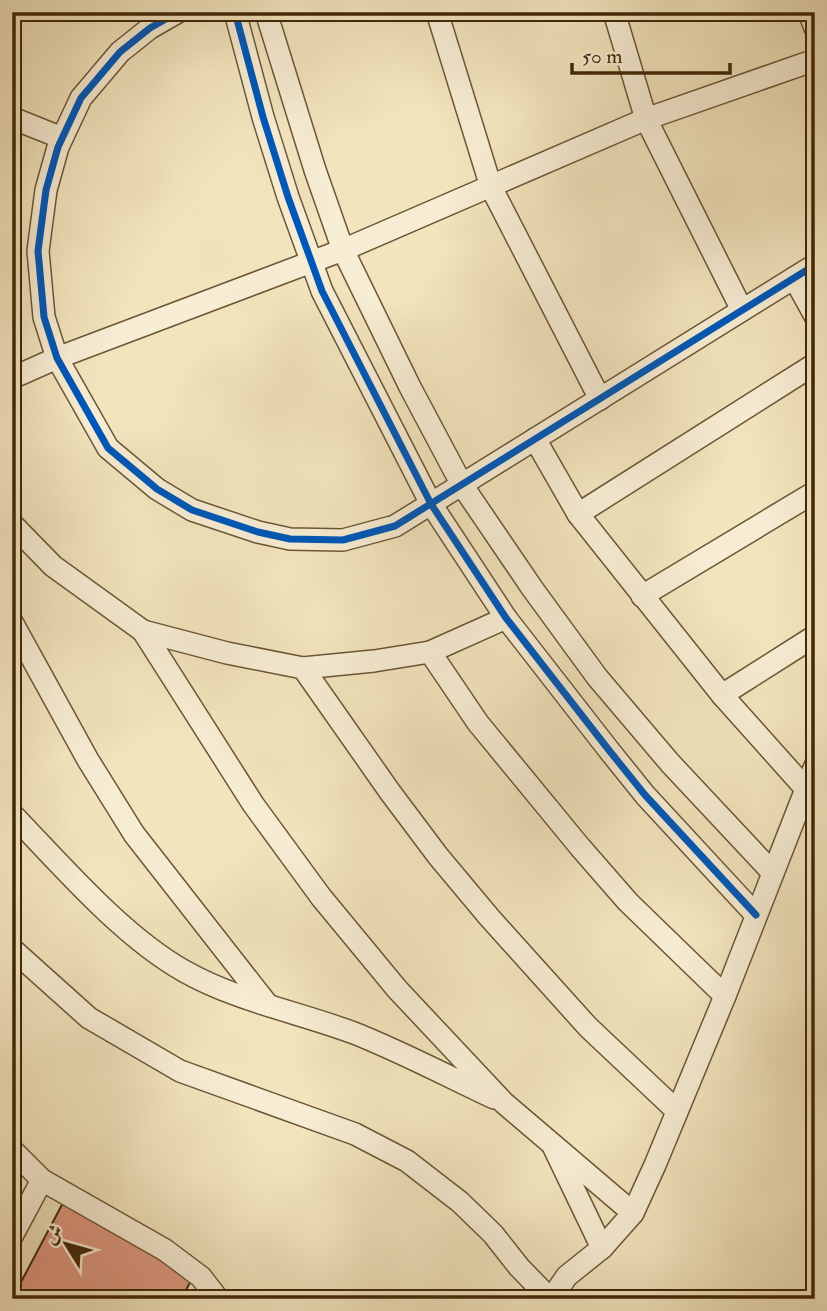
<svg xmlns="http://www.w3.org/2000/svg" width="827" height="1311" viewBox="0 0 827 1311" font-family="'IM FELL Double Pica',Amiri,serif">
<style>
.building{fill:#de9880;stroke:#402708;stroke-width:2}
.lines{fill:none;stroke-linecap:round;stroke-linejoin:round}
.minor-casing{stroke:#6c5635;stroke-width:24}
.minor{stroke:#f7edd4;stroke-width:21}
.cycleway-casing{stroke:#f7edd4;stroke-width:11}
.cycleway{stroke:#0057b8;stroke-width:7}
</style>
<rect width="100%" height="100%" fill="#f2e4bd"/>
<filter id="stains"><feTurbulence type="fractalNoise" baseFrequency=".00286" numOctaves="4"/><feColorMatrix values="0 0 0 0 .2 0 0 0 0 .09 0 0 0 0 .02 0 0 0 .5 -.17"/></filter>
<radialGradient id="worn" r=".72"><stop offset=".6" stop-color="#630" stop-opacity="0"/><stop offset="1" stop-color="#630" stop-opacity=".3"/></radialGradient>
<path class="building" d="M64,1201L192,1279L181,1299H12Z"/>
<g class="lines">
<g class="minor-casing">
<g id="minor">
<path d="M178,12L150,28L120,52L81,98L58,147L46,190L38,251L44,317L57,358L108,448L157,489L192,510L258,532L290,539L343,540L395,526L815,265"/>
<path d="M235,12L263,117L288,197L322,291L431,504L506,618L608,749L645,795L756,915"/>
<path d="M266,12L315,170L343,250L410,387L462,485L532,588L597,677L670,763L773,873"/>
<path d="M437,12L491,187L600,399"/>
<path d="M614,12L646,119L742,310"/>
<path d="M809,12L815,28"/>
<path d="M12,118L62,138"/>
<path d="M794,278L815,316"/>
<path d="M12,378L57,358L343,250L646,119L815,60"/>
<path d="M535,439L578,514L722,695L806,789"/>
<path d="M578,514L815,364"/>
<path d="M12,524L53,566L143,631L227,653L303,668L374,661L430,652L506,618"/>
<path d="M642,596L815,492"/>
<path d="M12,622L88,760L134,834L267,1004"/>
<path d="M143,631L253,804L321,897L397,989L504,1103L633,1213"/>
<path d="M430,652L478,723L580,847L628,902L725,996"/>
<path d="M303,668L390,792L438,856L489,917L588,1027L677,1111"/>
<path d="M722,695L815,636"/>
<path d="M12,814C62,866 122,936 184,971C237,1001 298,1012 354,1033C402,1052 447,1076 494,1098"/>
<path d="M12,949L89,1018L180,1071L355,1134L407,1161L460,1202L493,1234L519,1267L550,1299"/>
<path d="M554,1148L602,1248"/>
<path d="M12,1150L42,1180L12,1236"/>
<path d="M42,1180L165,1250L201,1277L218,1299"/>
<path d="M551,1299L567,1276L602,1248L633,1213L655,1165L725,996L815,766"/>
</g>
</g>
<use href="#minor" class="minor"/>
<g class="cycleway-casing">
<g id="cycleway">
<path d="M178,12L150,28L120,52L81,98L58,147L46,190L38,251L44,317L57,358L108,448L157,489L192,510L258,532L290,539L343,540L395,526L815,265"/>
<path d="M235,12L263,117L288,197L322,291L431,504L506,618L608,749L645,795L756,915"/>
</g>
</g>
<use href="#cycleway" class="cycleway"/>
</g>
<rect width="827" height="1311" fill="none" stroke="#f2e4bd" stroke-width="42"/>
<rect x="14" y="14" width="799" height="1283" fill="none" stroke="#402708" stroke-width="3.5"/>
<rect x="21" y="21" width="785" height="1269" fill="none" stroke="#402708" stroke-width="2"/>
<g transform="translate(66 1244) rotate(307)" stroke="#f7edd4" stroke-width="5" paint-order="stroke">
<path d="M0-5L12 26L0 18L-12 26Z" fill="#402708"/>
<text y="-10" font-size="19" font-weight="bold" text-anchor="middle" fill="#402708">ش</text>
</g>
<path d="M572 63v10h158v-10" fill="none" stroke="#402708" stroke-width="3.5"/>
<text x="582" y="63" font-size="21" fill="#402708" stroke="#f7edd4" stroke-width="5" paint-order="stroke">50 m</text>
<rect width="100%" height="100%" filter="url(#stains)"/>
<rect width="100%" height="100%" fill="url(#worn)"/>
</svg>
